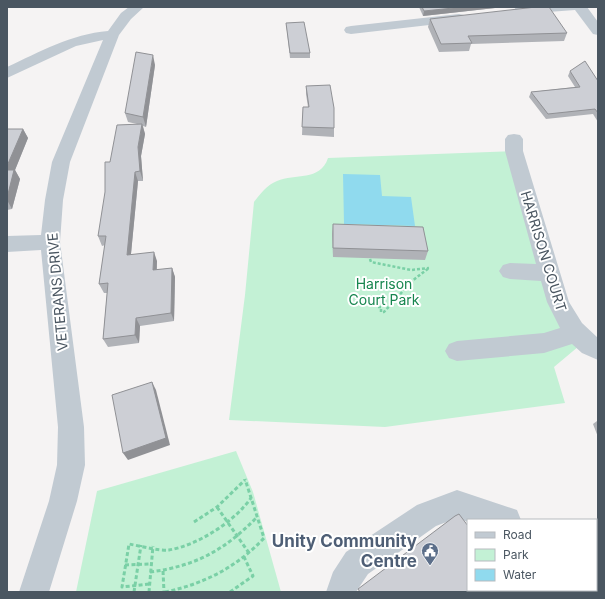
<svg xmlns="http://www.w3.org/2000/svg" width="605" height="599" viewBox="0 0 605 599" font-family="Inter,sans-serif">
<style>
.green{fill:#c3f1d5}
.water{fill:#90daee}
.lines{fill:none;stroke-linecap:round;stroke-linejoin:round}
.path-far1{stroke:#7ad0a6;stroke-width:2.5;stroke-dasharray:3 2;stroke-linecap:butt}
.path{stroke:#7ad0a6;stroke-width:3;stroke-dasharray:4 2.5;stroke-linecap:butt}
.minor{fill:#c1cad2;fill-rule:evenodd}
.wall{fill:#b0b2b7}
.shaded-wall{fill:#909195}
.building{fill:#cdcfd5;stroke:#909195}
.labels{text-anchor:middle;dominant-baseline:central;stroke-width:4;stroke-linejoin:round;paint-order:stroke}
.street-label{font-size:14px;fill:#4a5661;stroke:#fff}
.park-label{font-size:14px;fill:#17864f;stroke:#fff}
.near-service-label{font-size:17px;font-weight:bold;fill:#4e5e75;stroke:#fff;text-anchor:end}
</style>
<rect width="100%" height="100%" fill="#f5f3f3"/>
<g class="green">
<path d="M514,151L549,273L585,341L554,367L565,403L385,427L229,420L245,295L254,202C260,194 267,185 277,181C295,173 320,182 328,158Z"/>
<path d="M236,451L253,492L281,592H76L97,491Z"/>
</g>
<path class="water" d="M343,174L380,175L382,196L411,197L415,226L344,224Z"/>
<g class="lines">
<g class="path-far1">
<path d="M370,259L371,262L411,270L429,268"/>
<path d="M378,307H381V312H384L412,281L429,268"/>
</g>
<g class="path">
<path d="M217,507L249,553"/>
<path d="M194,522L217,507L245,480"/>
<path d="M125,565L151,564"/>
<path d="M163,571L164,592"/>
<path d="M150,572C196,566 225,550 257,517"/>
<path d="M149,584L122,587L129,544C140,546 159,551 169,550C198,545 234,522 251,498"/>
<path d="M134,592L141,545"/>
<path d="M149,592L153,546"/>
<path d="M165,592C204,584 237,567 264,538L245,479"/>
<path d="M230,592L253,576L244,557"/>
</g>
<g class="minor">
<path d="M129,7H144L131,19L119,35L70,162L63,200L60,242L84,427L85,465L77,501L49,592H19L49,501L57,465L58,427L41,250L7,252V236L41,235L45,200L52,162L103,40L76,46L7,78V67C40,52 71,34 108,31L121,13Z"/>
<path d="M516,7H587L598,22V35L593,34L575,10L521,14L516,13L514,10Z"/>
<path d="M459,14L464,15L466,18L464,21L351,34L346,33L344,30L346,27L351,26Z"/>
<path d="M514,134L520,135L523,139V151L569,302L582,323L598,338V360L582,353L572,344L544,353L457,361L449,358L445,351L449,344L457,341L544,333L560,328L547,302L541,281L510,279L503,277L499,271L503,265L510,263L536,264L505,151V139L508,135Z"/>
<path d="M457,490L517,510L521,520H468V522L457,518L436,526L368,574L356,592H326L333,572L346,552L417,505Z"/>
<path d="M596,558L598,559V589L596,588Z"/>
</g>
</g>
<g class="wall">
<path d="M419,7H504L423,16Z"/>
<path d="M430,19L567,33L564,41L471,44L469,51L439,52L428,27Z"/>
<path d="M286,23L310,53V58H290Z"/>
<path d="M155,65L146,127L143,126L145,134L141,156L143,181H138L131,254L157,261V270L172,268L175,277L174,321L140,326L139,343L108,347L103,339L107,293H104L99,284L105,245L102,246L98,236L137,124L128,122L125,113Z"/>
<path d="M570,71L598,81V122L593,114L546,119L529,97L531,92L575,87L568,76Z"/>
<path d="M306,86L334,128V137L302,135L303,107H308L306,94Z"/>
<path d="M7,129H23L28,138L15,170L20,179L12,209L7,210Z"/>
<path d="M333,224L428,251L425,260L333,257L332,234Z"/>
<path d="M597,421H598V437L593,424Z"/>
</g>
<g class="shaded-wall">
<path d="M463,7H504L423,16L424,11Z"/>
<path d="M153,55L155,65L146,127L143,117Z"/>
<path d="M142,124L145,134L141,156L143,181L140,171L138,147Z"/>
<path d="M23,129L28,138L15,170L20,179L12,209L7,200V166Z"/>
<path d="M135,172L138,181L130,264L127,255Z"/>
<path d="M154,252L157,261L156,279L153,270Z"/>
<path d="M172,268L175,277L174,321L171,313Z"/>
<path d="M136,318L140,326L139,343L135,335Z"/>
<path d="M152,382L156,390L170,445L128,460L123,453Z"/>
</g>
<g class="building">
<path d="M422,7H463L424,11Z"/>
<path d="M536,7H549L567,33L468,36L472,43L441,44L430,19Z"/>
<path d="M304,22L310,53H290L286,23Z"/>
<path d="M136,52L153,55L143,117L125,113Z"/>
<path d="M585,61L598,81V113L595,109L548,114L531,92L580,87L570,71Z"/>
<path d="M330,85L334,108V128L302,127L303,107H309L306,86Z"/>
<path d="M142,124L138,147L140,171L135,172L127,255L154,252L153,270L172,268L171,313L136,318L135,335L103,339L108,283L99,284L106,236H98L105,192V162H110L117,125Z"/>
<path d="M7,129H23L7,166Z"/>
<path d="M7,170H14L7,198Z"/>
<path d="M333,224L423,227L428,251L333,248Z"/>
<path d="M152,382L166,438L123,453L112,395Z"/>
<path d="M459,514L468,526V590H518L520,592H360L358,589L455,516Z"/>
</g>
<defs>
<g id="civic-pin" transform="scale(0.9)"><path d="M0 17L-7.5 6A9.5 9.5 0 1 1 7.5 6Z" fill="#5c6f8a" stroke="#fff"/><path d="M-.6-6.5H3V-4.5H.6V-3L4-1V1h2V6H-6V1h2V-1L-.6-3ZM-1.2 2.5V6h2.4V2.5Z" fill="#fff"/></g>
</defs>
<g fill-rule="evenodd">
<use href="#civic-pin" x="430" y="551"/>
</g>
<g class="labels">
<g class="street-label">
<text transform="translate(544 251) rotate(73)">HARRISON COURT</text>
<text transform="translate(57 292) rotate(-95)">VETERANS DRIVE</text>
</g>
<g class="park-label">
<text x="384" y="283">Harrison<tspan x="384" dy="16">Court Park</tspan></text>
</g>
<g class="near-service-label">
<text x="417" y="541">Unity Community<tspan x="417" dy="20">Centre</tspan></text>
</g>
</g>
<rect width="605" height="599" fill="none" stroke="#4a5661" stroke-width="16"/>
<rect x="467" y="519" width="130" height="72" fill="#ffffff" stroke="#b7bbc0"/>
<rect x="475" y="532" width="20" height="6" fill="#c1cad2" stroke="#b7bbc0"/>
<text x="503" y="539" font-size="12" fill="#4a5661">Road</text>
<rect x="475" y="549" width="20" height="12" fill="#c3f1d5" stroke="#b7bbc0"/>
<text x="503" y="559" font-size="12" fill="#4a5661">Park</text>
<rect x="475" y="569" width="20" height="12" fill="#90daee" stroke="#b7bbc0"/>
<text x="503" y="579" font-size="12" fill="#4a5661">Water</text>
</svg>
